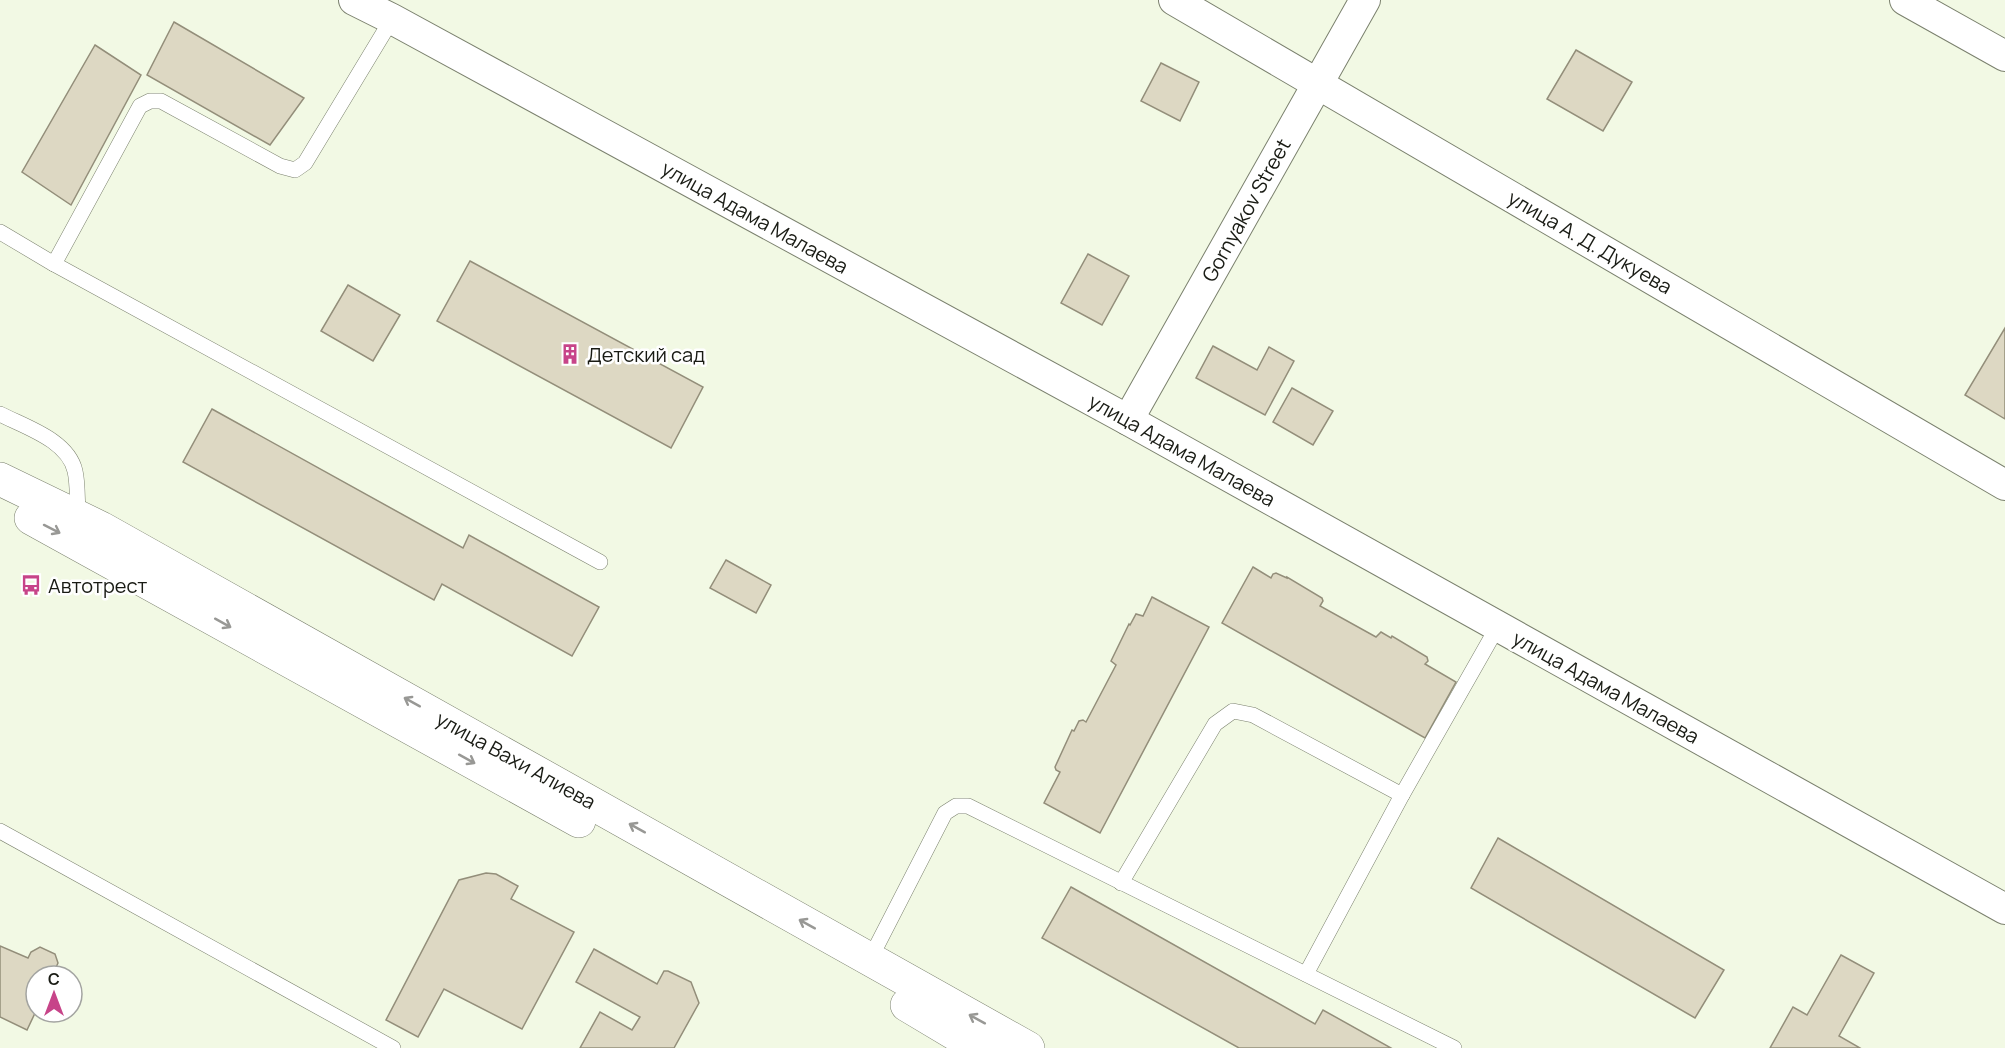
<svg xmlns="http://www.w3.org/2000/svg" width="2005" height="1048" viewBox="0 0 2005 1048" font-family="Manrope,sans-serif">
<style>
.building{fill:#ddd8c3;stroke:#938e7a;stroke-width:1.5}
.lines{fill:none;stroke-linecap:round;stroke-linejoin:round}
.lane-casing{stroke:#7b816e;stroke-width:16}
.street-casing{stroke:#7b816e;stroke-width:32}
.secondary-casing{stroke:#7b816e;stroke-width:34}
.lane{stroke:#fff;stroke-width:15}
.street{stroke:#fff;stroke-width:30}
.secondary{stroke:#fff;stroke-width:33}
.oneway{stroke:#989895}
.labels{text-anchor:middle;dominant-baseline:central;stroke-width:5;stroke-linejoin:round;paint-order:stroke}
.street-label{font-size:20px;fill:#191b14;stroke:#fff}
.poi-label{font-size:20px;fill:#191b14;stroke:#fff;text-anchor:start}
</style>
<rect width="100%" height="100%" fill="#f2f9e4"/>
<g class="building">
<path d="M174,22L304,98L270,145L147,75Z"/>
<path d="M95,45L141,75L71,205L22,172Z"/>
<path d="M1576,50L1632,82L1603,131L1547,99Z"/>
<path d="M1161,63L1199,82L1180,121L1141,101Z"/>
<path d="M1088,254L1129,276L1102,325L1061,303Z"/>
<path d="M470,261L703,387L671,448L437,321Z"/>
<path d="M348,285L400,315L373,361L321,331Z"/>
<path d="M2005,328V419L1965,395Z"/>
<path d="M1213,346L1257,370L1269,347L1294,361L1265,415L1196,378Z"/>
<path d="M1292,388L1333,411L1313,445L1273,422Z"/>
<path d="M212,409L463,548L469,535L599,607L572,656L442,584L434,600L183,462Z"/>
<path d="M726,560L771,585L756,613L710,588Z"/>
<path d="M1253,567L1271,578L1273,574L1276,573L1287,578V577L1322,598L1323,601L1320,606L1376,637L1381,632L1391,638L1392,636L1427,657L1428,661L1425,664L1456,682L1425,738L1222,623Z"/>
<path d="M1152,597L1209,627L1100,833L1044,803L1060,772L1056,770L1055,767L1072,730L1074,731L1079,721L1083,720L1086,722L1116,665L1111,661L1129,624L1130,625L1136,614L1143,616Z"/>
<path d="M1498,838L1724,970L1695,1018L1471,888Z"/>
<path d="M486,873L496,874L518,886L511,899L574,932L522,1029L444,989L418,1037L386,1020L459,880Z"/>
<path d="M1071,887L1315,1024L1323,1010L1391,1048H1239L1042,938Z"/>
<path d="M0,946L28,958L31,952L40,947L55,954L58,963L52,976H36V1011L27,1030L0,1017Z"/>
<path d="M594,949L657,984L664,971H668L691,982L699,1003L674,1048H580L600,1012L632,1030L640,1017L576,982Z"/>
<path d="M1841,955L1874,973L1839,1036L1860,1048H1770L1793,1007L1807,1015Z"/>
</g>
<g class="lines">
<g class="lane-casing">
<g id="lane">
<path d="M0,232L54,264L600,562"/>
<path d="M54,264L140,106L150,101H161L280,166L295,170L305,163L392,19"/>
<path d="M0,414C25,427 68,440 75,471C78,484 77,500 78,513"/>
<path d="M0,831L393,1048"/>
<path d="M1121,883L1215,724L1233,711L1253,715L1402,795"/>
<path d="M870,959L945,813L956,806H968L1454,1048"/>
<path d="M1306,974L1402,795L1498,626"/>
</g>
</g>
<g class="street-casing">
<g id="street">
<path d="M354,0L392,19L1128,420L2005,909"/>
<path d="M1174,0L2005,485"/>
<path d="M1905,0L2005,56"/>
<path d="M1128,420L1365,0"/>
</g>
</g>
<g class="secondary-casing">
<g id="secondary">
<path d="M0,479L101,528L1028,1048"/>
<path d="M31,518L579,821"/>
<path d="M907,1005L979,1048"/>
</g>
</g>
<use href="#lane" class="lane"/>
<use href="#street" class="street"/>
<use href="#secondary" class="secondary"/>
</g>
<defs><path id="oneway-shaft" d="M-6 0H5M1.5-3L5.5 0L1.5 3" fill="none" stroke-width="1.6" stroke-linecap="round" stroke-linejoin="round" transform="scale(1.5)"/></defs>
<g class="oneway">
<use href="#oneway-shaft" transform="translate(52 529) rotate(27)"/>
<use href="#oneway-shaft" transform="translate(223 623) rotate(29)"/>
<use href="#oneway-shaft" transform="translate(412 702) rotate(-151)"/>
<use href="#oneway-shaft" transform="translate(467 759) rotate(29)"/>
<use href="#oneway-shaft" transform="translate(637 828) rotate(-151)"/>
<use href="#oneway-shaft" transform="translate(807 924) rotate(-151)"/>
<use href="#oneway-shaft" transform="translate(977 1019) rotate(-151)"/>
</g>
<defs>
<g id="building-bare" transform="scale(1.62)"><path d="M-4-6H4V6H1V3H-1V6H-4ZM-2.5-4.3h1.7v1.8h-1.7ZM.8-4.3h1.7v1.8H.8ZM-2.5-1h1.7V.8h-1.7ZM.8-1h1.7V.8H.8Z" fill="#c74489" stroke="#fff" stroke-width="2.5" paint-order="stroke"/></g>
<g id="bus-bare" transform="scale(1.62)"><path d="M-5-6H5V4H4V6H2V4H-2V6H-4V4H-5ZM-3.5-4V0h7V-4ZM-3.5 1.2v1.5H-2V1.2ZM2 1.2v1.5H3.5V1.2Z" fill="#c74489" stroke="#fff" stroke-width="2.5" paint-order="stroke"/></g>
</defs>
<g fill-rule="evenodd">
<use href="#building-bare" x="570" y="354"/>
<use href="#bus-bare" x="31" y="585"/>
</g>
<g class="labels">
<g class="street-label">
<text transform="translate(1246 210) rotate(-61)">Gornyakov Street</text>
<text transform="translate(755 217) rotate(29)">улица Адама Малаева</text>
<text transform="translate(1590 242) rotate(30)">улица А. Д. Дукуева</text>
<text transform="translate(1182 450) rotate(29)">улица Адама Малаева</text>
<text transform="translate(1606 687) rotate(29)">улица Адама Малаева</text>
<text transform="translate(516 760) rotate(29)">улица Вахи Алиева</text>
</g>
<g class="poi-label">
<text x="587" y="354">Детский сад</text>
<text x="48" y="585">Автотрест</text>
</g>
</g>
<g transform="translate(54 994)"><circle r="28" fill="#ffffff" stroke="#a3a4a1" stroke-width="1.5"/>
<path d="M0-4.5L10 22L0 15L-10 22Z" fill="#c74489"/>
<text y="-9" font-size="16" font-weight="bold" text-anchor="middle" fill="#191b14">С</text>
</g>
</svg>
